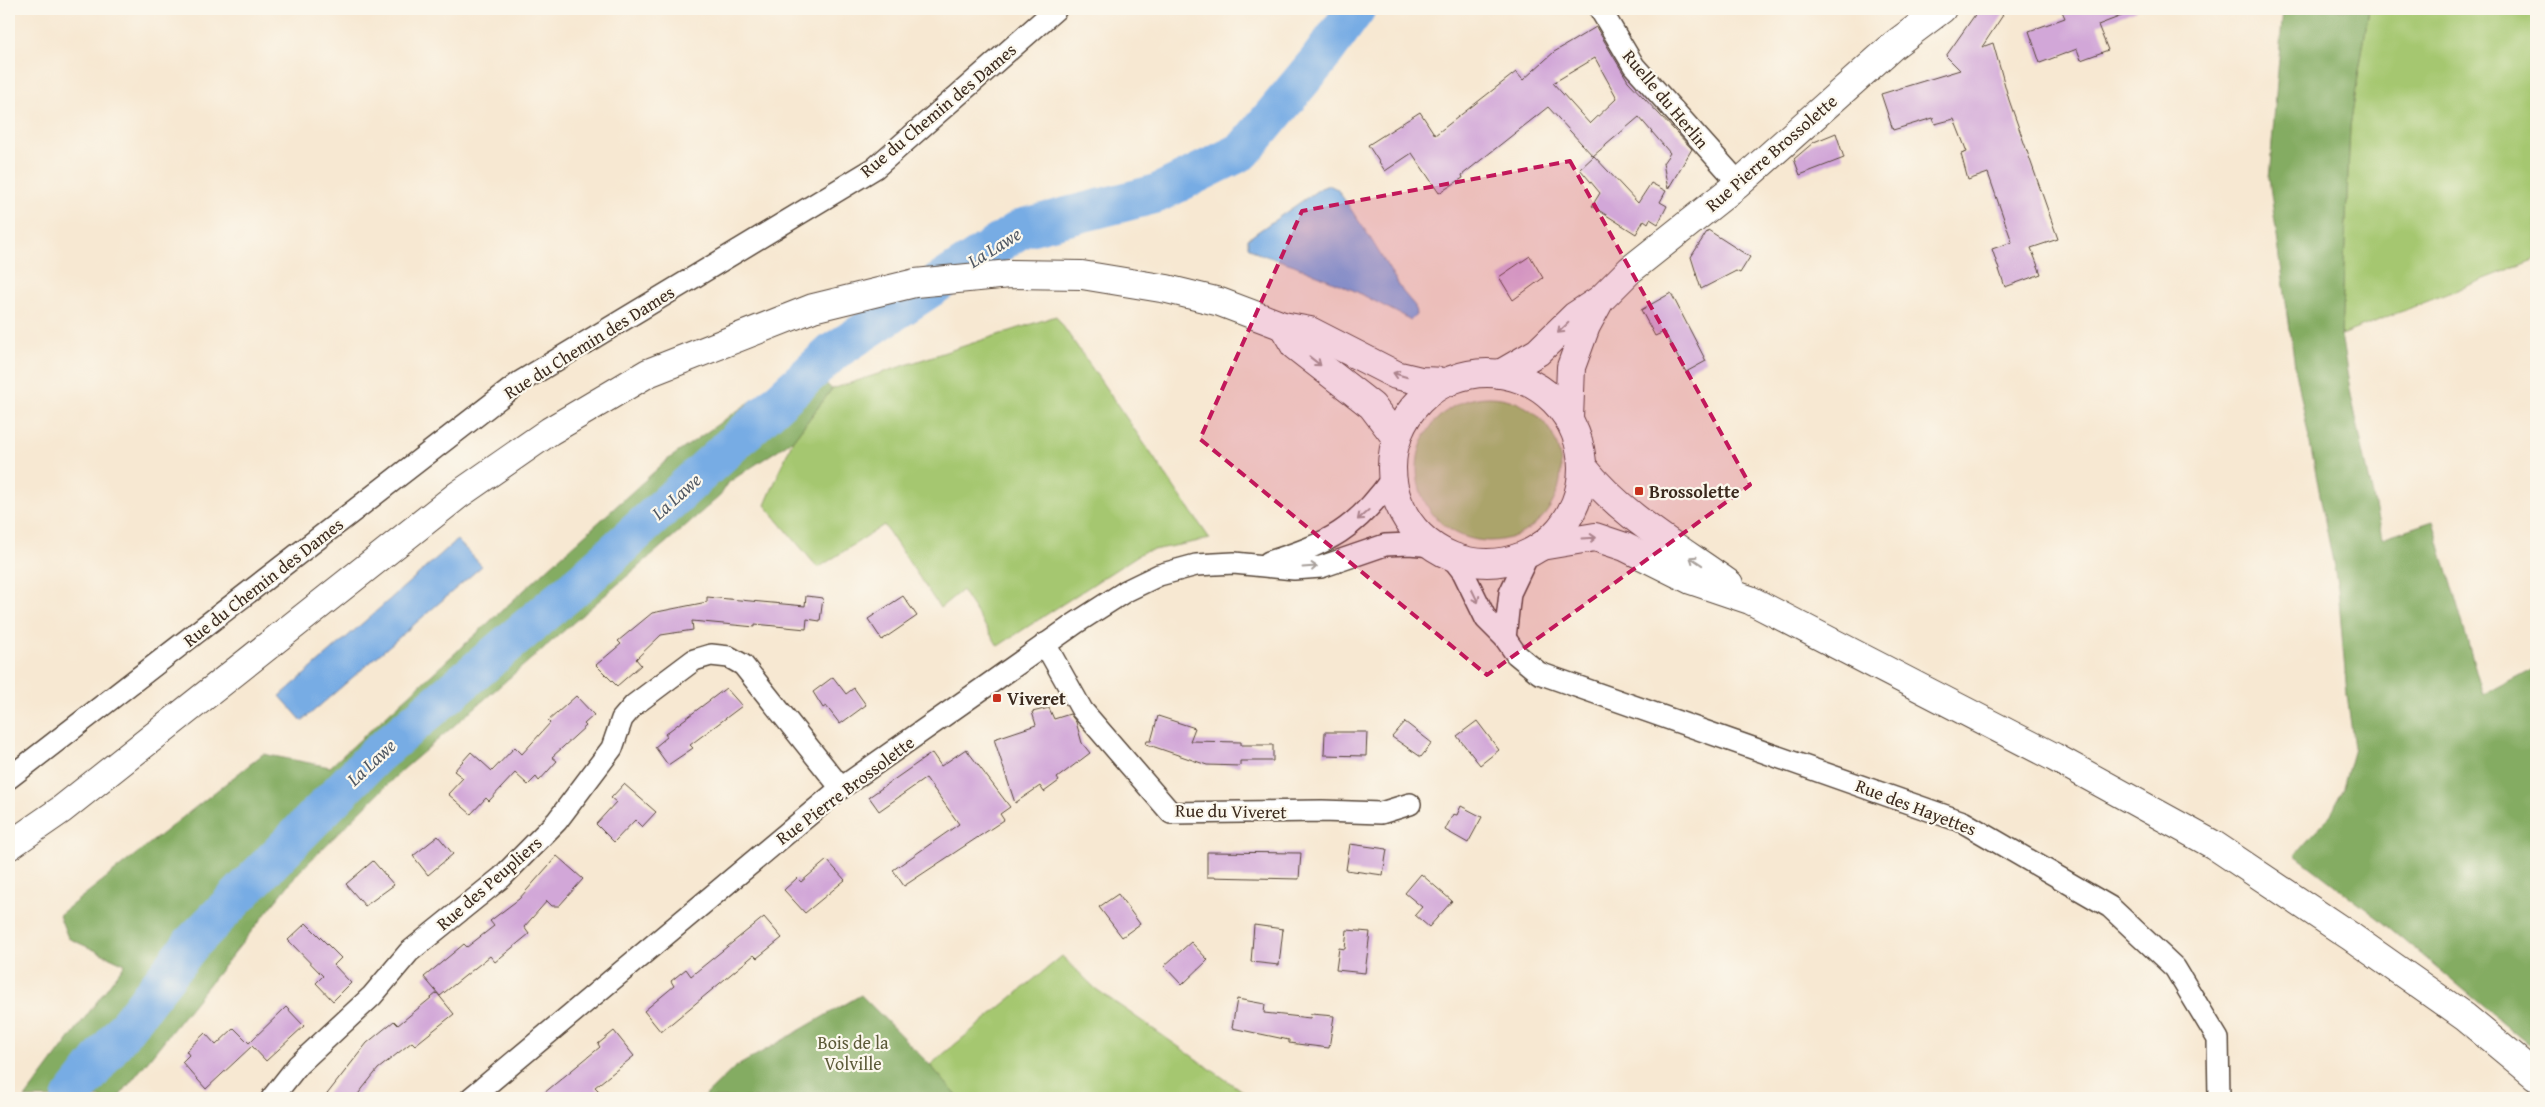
<svg xmlns="http://www.w3.org/2000/svg" width="2545" height="1107" viewBox="0 0 2545 1107" font-family="'Gentium Book Plus',serif">
<style>
.green{fill:#a5c770;stroke:#707847}
.forest{fill:#84ac62;stroke:#606b40}
.water{fill:#77ace4;stroke:#596b81}
.lines{fill:none;stroke-linecap:round;stroke-linejoin:round}
.river{stroke:#77ace4;stroke-width:39}
.building{fill:#d2a7d8;fill-rule:evenodd}
.street-casing{stroke:#574639;stroke-width:24}
.secondary-casing{stroke:#574639;stroke-width:30}
.street{stroke:#fff;stroke-width:21}
.secondary{stroke:#fff;stroke-width:28}
.oneway{stroke:#a79f9a}
.marked{fill:#c2185b;fill-opacity:0.2;stroke:#c2185b;stroke-width:4;stroke-dasharray:10 6;stroke-linejoin:round}
.poi-dot{fill:#c8321e;stroke:#fbf7ec;stroke-width:2}
.labels{text-anchor:middle;dominant-baseline:central;stroke-width:4.5;stroke-linejoin:round;paint-order:stroke}
.street-label{font-size:18px;fill:#3b2a1e;stroke:#fbf7ec}
.poi-label{font-size:18px;font-weight:bold;fill:#3b2a1e;stroke:#fbf7ec;text-anchor:start}
.park-label{font-size:18px;fill:#5b5937;stroke:#fbf7ec}
.water-label{font-size:19px;font-style:italic;fill:#505863;stroke:#fbf7ec}
</style>
<rect width="100%" height="100%" fill="#fbf7ec"/>
<filter id="ink" filterUnits="userSpaceOnUse"><feTurbulence type="fractalNoise" baseFrequency=".02" numOctaves="2"/><feDisplacementMap in="SourceGraphic" scale="10" xChannelSelector="R" yChannelSelector="G"/><feConvolveMatrix kernelMatrix="1 2 1 2 8 2 1 2 1" color-interpolation-filters="sRGB"/></filter>
<filter id="wash" filterUnits="userSpaceOnUse"><feTurbulence type="fractalNoise" baseFrequency=".0096" numOctaves="4" result="noise"/><feDisplacementMap in="SourceGraphic" scale="20" xChannelSelector="R" yChannelSelector="G"/><feGaussianBlur stdDeviation="1.12" result="paint"/><feColorMatrix in="noise" values="0 0 0 0 0 0 0 0 0 0 0 0 0 0 0 0 0 1.4 0 .05"/><feComposite in="paint" operator="in"/></filter>
<g filter="url(#wash)">
<rect width="100%" height="100%" fill="#f7e8d2"/>
<g class="green">
<path d="M2369,9H2536V259L2341,335L2350,126Z"/>
<path d="M1056,316L1210,539L1143,552L998,646L962,590L940,608L884,525L818,568L765,505L793,440L832,389Z"/>
<circle cx="1489" cy="469" r="72"/>
<path d="M1062,956L1096,989L1252,1098H959L930,1065Z"/>
</g>
<g class="forest">
<path d="M2283,9H2369L2350,126L2341,335L2351,395L2382,538L2433,521L2483,695L2536,667V1050L2379,919L2295,855L2331,814L2343,788L2354,748L2347,695L2338,588L2295,366L2269,179Z"/>
<path d="M804,364L832,389L793,440L729,482L720,496L398,774L299,872L118,1098H25L125,964L68,938L59,915L263,754L330,767L667,460Z"/>
<path d="M861,995L930,1065L959,1098H703L734,1068Z"/>
</g>
<g class="water">
<path d="M1329,185L1337,189L1369,236L1403,292L1415,306L1416,315L1411,320L1355,291L1294,265L1257,253L1248,246V239L1256,233L1321,188Z"/>
<path d="M457,540L482,566L302,721L280,696Z"/>
</g>
<g class="lines">
<path class="river" d="M71,1098L191,944L375,756L586,578L833,352L1022,228L1156,194L1243,151L1318,61L1356,9"/>
</g>
<g id="blocks">
<g class="building">
<path d="M1979,9H1993L2003,15L1982,47L1993,43L2009,100L2058,239L2031,248L2041,274L2005,287L1992,249L2012,242L1988,173L1968,180L1961,154L1967,152L1954,119L1935,124L1933,118L1893,130L1881,94L1960,70L1946,56Z"/>
<path d="M2061,9H2137V10L2098,25L2108,50L2081,60L2077,49L2040,63L2029,31L2065,18Z"/>
<path d="M1596,27L1628,81L1692,149L1668,189L1663,163L1670,153L1639,117L1593,156L1548,107L1462,175L1463,178L1439,193L1412,153L1385,171L1368,145L1420,112L1435,135L1516,72L1523,80L1554,52ZM1595,58L1617,98L1590,124L1553,83Z"/>
<path d="M1836,133L1844,158L1800,175L1794,159L1814,142Z"/>
<path d="M1594,156L1638,203L1651,183L1666,191L1660,202L1667,206L1658,224L1650,219L1648,223L1644,220L1636,234L1592,206L1600,193L1580,169Z"/>
<path d="M1708,230L1750,257L1740,273L1736,271L1701,289L1691,257Z"/>
<path d="M1530,256L1543,278L1513,300L1499,277Z"/>
<path d="M1671,293L1706,361L1686,372L1664,332L1655,336L1641,310Z"/>
<path d="M806,596L823,598L820,621L807,619L806,629L755,624V627L692,621L693,630L661,635L636,659L641,665L617,686L596,665L621,644L618,641L652,613L707,602V597L805,606Z"/>
<path d="M903,596L917,616L882,640L868,619Z"/>
<path d="M833,677L846,694L854,688L866,705L840,724L826,706L823,708L813,692Z"/>
<path d="M726,688L742,706L690,745L693,748L668,765L655,747L667,737L665,734Z"/>
<path d="M576,696L594,715L584,724L586,726L552,757L557,761L539,781L536,777L528,785L515,773L489,801L486,798L471,814L448,794L463,778L454,771L471,752L492,771L515,747L522,754L550,723L548,721Z"/>
<path d="M1049,708L1054,719L1070,714L1076,722L1082,743L1090,753L1057,778L1059,781L1044,792L1040,786L1015,803L994,739L1036,725L1032,712Z"/>
<path d="M1158,716L1195,728L1190,741L1241,742V745H1273V761H1240V766L1207,765L1146,744L1147,741H1151Z"/>
<path d="M1477,721L1499,750L1480,765L1457,736Z"/>
<path d="M1405,722L1432,743L1421,757L1392,737Z"/>
<path d="M1325,732H1367L1366,756L1324,755Z"/>
<path d="M966,749L1010,807L1000,814L1004,820L904,886L893,870L959,824L926,778L879,811L869,797L932,753L941,766Z"/>
<path d="M624,784L656,812L642,827L635,820L614,842L596,824L616,802L611,798Z"/>
<path d="M1461,806L1482,817L1468,843L1445,830L1453,814L1457,815Z"/>
<path d="M438,836L453,854L428,875L413,856Z"/>
<path d="M1350,844L1387,849L1383,875L1346,870Z"/>
<path d="M1207,852L1301,853L1299,879L1207,877Z"/>
<path d="M557,856L583,879L559,906H552L547,901L524,927L529,934L495,962L490,956L440,996L424,977L464,944L467,947L494,926L490,921L519,899Z"/>
<path d="M827,860L845,880L805,913L784,890L797,878L801,882Z"/>
<path d="M373,861L394,885L365,906L346,884Z"/>
<path d="M1421,874L1452,901L1429,927L1415,915L1422,907L1405,893Z"/>
<path d="M1118,894L1140,924L1122,937L1099,907Z"/>
<path d="M764,917L782,938L757,958L754,955L661,1032L644,1011L674,986L671,981L686,969L691,976Z"/>
<path d="M306,923L341,958L334,965L351,983L333,1001L316,983L323,976L288,940Z"/>
<path d="M1254,925L1283,929L1279,965L1251,962Z"/>
<path d="M1347,930L1370,932L1365,973L1336,970L1339,948L1345,949Z"/>
<path d="M1191,942L1208,960L1182,985L1164,966Z"/>
<path d="M437,993L454,1014L415,1045L412,1042L378,1069L355,1098H324L367,1043L394,1021L398,1025Z"/>
<path d="M1237,999L1265,1004L1264,1013L1310,1018L1311,1014L1334,1016L1329,1048L1289,1043V1040L1232,1028Z"/>
<path d="M286,1007L304,1026L266,1061L252,1046L206,1089L182,1062L189,1055L186,1051L205,1033L216,1045L234,1028L249,1043Z"/>
<path d="M614,1031L634,1056L595,1087L599,1091L589,1098H538L600,1047L598,1044Z"/>
</g>
</g>
</g>
<g filter="url(#ink)">
<use href="#blocks" fill-opacity="0" stroke="#574639" stroke-width="1"/>
<g class="lines">
<g class="street-casing">
<g id="street">
<path d="M1600,9L1634,66L1729,172L1737,185"/>
<path d="M1449,554L1463,572L1486,619L1505,638L1516,654L1539,673L1963,822L2110,907L2175,968L2218,1039L2219,1098"/>
<path d="M1269,562C1329,543 1356,530 1393,477"/>
<path d="M1505,638L1510,593L1529,553"/>
<path d="M1045,644L1082,710L1171,813L1322,811L1381,813L1410,804"/>
<path d="M9,778L520,382L875,168L1056,9"/>
<path d="M272,1098L298,1065L372,996L409,952L502,877L557,821L612,748L622,719L634,705L694,660L711,655L729,657L743,665L841,788"/>
<path d="M471,1098L841,788L1076,623L1126,591L1159,575L1196,565L1234,563L1294,569L1321,567L1385,545L1409,544L1433,546"/>
</g>
</g>
<g class="secondary-casing">
<g id="secondary">
<path d="M1283,326L1295,346L1372,406L1397,439"/>
<circle cx="1487" cy="468" r="95"/>
<path d="M1500,374L1538,352L1575,316L1601,299L1630,270L1737,185L1894,45L1942,9"/>
<path d="M1569,418L1571,367L1586,326L1599,302"/>
<path d="M1583,467C1622,516 1679,548 1729,584"/>
<path d="M1541,546L1595,537L1625,547L1691,580L1750,600L2054,757L2214,845L2350,936L2465,1017L2536,1076"/>
<path d="M9,846L61,810L458,495L550,431L648,373L813,308L915,283L1010,274L1082,275L1167,289L1220,302L1283,326L1310,331L1396,375L1421,381L1448,382"/>
</g>
</g>
<use href="#street" class="street"/>
<use href="#secondary" class="secondary"/>
</g>
<defs><path id="oneway-shaft" d="M-6 0H5M1.5-3L5.5 0L1.5 3" fill="none" stroke-width="1.6" stroke-linecap="round" stroke-linejoin="round" transform="scale(1.25)"/></defs>
<g class="oneway">
<use href="#oneway-shaft" transform="translate(1563 328) rotate(136)"/>
<use href="#oneway-shaft" transform="translate(1315 361) rotate(38)"/>
<use href="#oneway-shaft" transform="translate(1400 375) rotate(-163)"/>
<use href="#oneway-shaft" transform="translate(1363 515) rotate(138)"/>
<use href="#oneway-shaft" transform="translate(1589 538) rotate(-3)"/>
<use href="#oneway-shaft" transform="translate(1696 561) rotate(-146)"/>
<use href="#oneway-shaft" transform="translate(1310 567) rotate(-4)"/>
<use href="#oneway-shaft" transform="translate(1475 596) rotate(64)"/>
</g>
</g>
<path class="marked" d="M1570,161L1750,485L1487,675L1200,439L1302,211Z"/>
<g class="poi-dot">
<rect x="1634" y="486" width="10" height="10" rx="2.5"/>
<rect x="992" y="693" width="10" height="10" rx="2.5"/>
</g>
<g class="labels">
<g class="street-label">
<text transform="translate(1666 99) rotate(50)">Ruelle du Herlin</text>
<text transform="translate(938 110) rotate(-40)">Rue du Chemin des Dames</text>
<text transform="translate(1771 153) rotate(-41)">Rue Pierre Brossolette</text>
<text transform="translate(589 342) rotate(-32)">Rue du Chemin des Dames</text>
<text transform="translate(263 582) rotate(-38)">Rue du Chemin des Dames</text>
<text transform="translate(845 790) rotate(-37)">Rue Pierre Brossolette</text>
<text transform="translate(1916 807) rotate(21)">Rue des Hayettes</text>
<text transform="translate(1231 811) rotate(1)">Rue du Viveret</text>
<text transform="translate(489 883) rotate(-41)">Rue des Peupliers</text>
</g>
<g class="poi-label">
<text x="1649" y="491">Brossolette</text>
<text x="1007" y="698">Viveret</text>
</g>
<g class="park-label">
<text x="853" y="1042">Bois de la<tspan x="853" dy="21">Volville</tspan></text>
</g>
<g class="water-label">
<text transform="translate(994 247) rotate(-32)">La Lawe</text>
<text transform="translate(676 496) rotate(-42)">La Lawe</text>
<text transform="translate(371 762) rotate(-43)">La Lawe</text>
</g>
</g>
<rect width="2545" height="1107" fill="none" stroke="#fbf7ec" stroke-width="30"/>
</svg>
